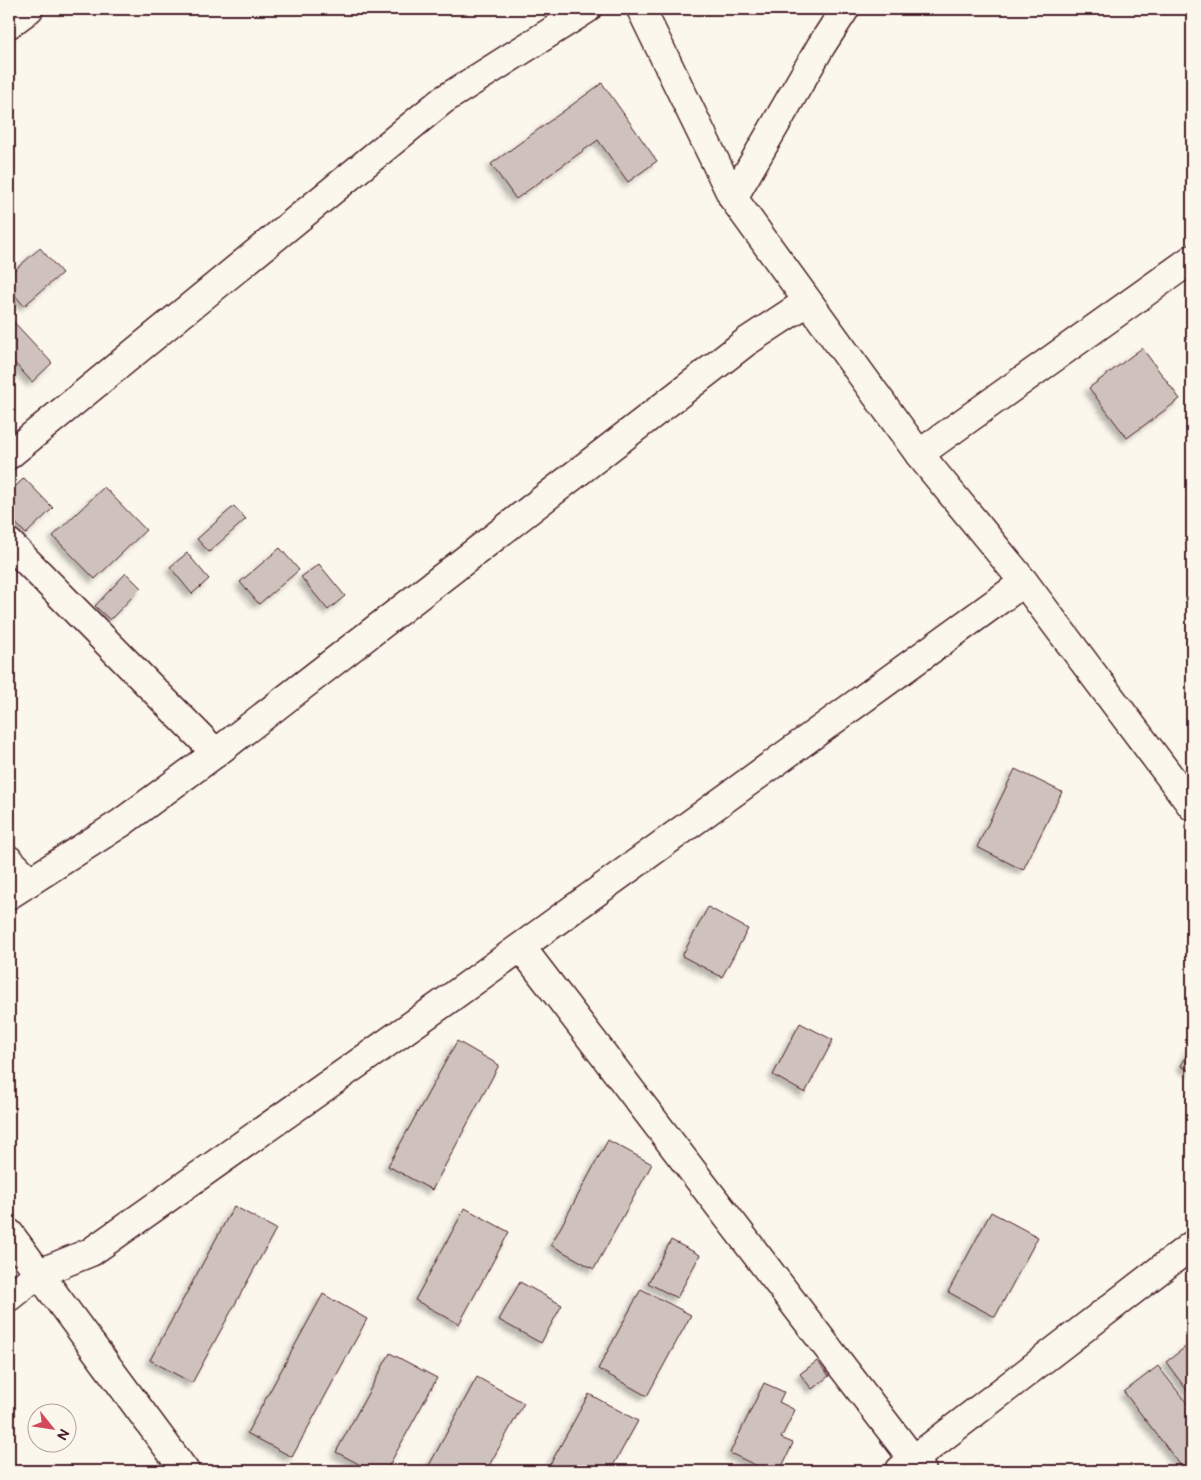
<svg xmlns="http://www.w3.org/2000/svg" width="1201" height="1480" viewBox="0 0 1201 1480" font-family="'Balsamiq Sans',sans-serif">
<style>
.building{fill:#cfc2bc;stroke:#4a1f2b;filter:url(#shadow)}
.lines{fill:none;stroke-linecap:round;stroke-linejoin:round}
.minor-casing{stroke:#4a1f2b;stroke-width:31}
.major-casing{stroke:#4a1f2b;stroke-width:31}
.minor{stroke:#fbf7ec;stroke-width:28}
.major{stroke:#fbf7ec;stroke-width:28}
</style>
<defs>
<filter id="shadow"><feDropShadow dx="-4.5" dy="4.5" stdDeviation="2.5" flood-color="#0004"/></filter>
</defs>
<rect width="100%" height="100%" fill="#fbf7ec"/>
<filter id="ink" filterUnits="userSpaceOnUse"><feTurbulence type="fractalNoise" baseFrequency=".02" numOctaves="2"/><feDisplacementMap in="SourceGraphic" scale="10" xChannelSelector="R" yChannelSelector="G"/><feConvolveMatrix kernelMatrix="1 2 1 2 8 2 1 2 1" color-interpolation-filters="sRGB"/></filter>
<g filter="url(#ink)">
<g class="building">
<path d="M602,83L657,161L628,182L598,140L516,199L491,164Z"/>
<path d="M40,248L62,273L24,306L9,288V275Z"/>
<path d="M11,319L52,363L32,382L9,357V320Z"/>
<path d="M1142,348L1180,399L1127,438L1089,388Z"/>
<path d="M24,478L53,508L26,534L9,516V493Z"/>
<path d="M104,487L146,530L95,579L53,536Z"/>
<path d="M234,506L246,519L209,552L197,539Z"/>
<path d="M280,548L299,570L259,604L240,582Z"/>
<path d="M187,553L209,579L192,594L170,567Z"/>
<path d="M319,564L345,596L328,610L301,577Z"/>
<path d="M126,573L141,588L110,620L95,606Z"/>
<path d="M1015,769L1062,792L1023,870L977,847Z"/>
<path d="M708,907L748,929L722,977L682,956Z"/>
<path d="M800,1023L833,1040L805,1093L773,1075Z"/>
<path d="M457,1041L499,1065L432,1190L388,1166Z"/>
<path d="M1192,1045V1072L1181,1066Z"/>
<path d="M608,1140L652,1164L594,1269L551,1245Z"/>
<path d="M234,1206L276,1229L192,1383L150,1360Z"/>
<path d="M465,1208L509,1232L459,1324L415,1300Z"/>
<path d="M991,1212L1038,1237L995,1317L948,1292Z"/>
<path d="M671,1240L700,1255L677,1298L648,1283Z"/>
<path d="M520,1282L562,1305L541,1343L499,1320Z"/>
<path d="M641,1289L691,1315L647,1396L598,1369Z"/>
<path d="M323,1294L367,1319L292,1457L247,1433Z"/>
<path d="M1192,1342V1397L1166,1362Z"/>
<path d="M390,1353L437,1378L386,1471H372L336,1452Z"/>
<path d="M817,1361L829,1376L812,1389L800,1374Z"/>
<path d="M1158,1366L1192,1410V1471H1185L1124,1392Z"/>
<path d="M477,1377L524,1403L486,1471H426Z"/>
<path d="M764,1383L784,1392L779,1402L795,1410L781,1438L793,1443L780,1471H768L730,1453Z"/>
<path d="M589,1394L638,1421L610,1471H550L547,1470Z"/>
</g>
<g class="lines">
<g class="minor-casing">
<g id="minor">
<path d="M641,9L733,198L919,454L1024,582L1192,806"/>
<path d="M733,198L821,46L845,9"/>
<path d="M919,454L1192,259"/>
<path d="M9,455L443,100L587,9"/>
<path d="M9,543L216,753"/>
<path d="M9,860L30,881"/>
<path d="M9,895L121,823L216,753L746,342L807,302"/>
<path d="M521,947L922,1471"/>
<path d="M9,1233L185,1471"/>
<path d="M9,1297L39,1273L91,1252L449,999L1024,582"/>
<path d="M900,1470L1192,1245"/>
</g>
</g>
<g class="major-casing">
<path id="major" d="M9,24L29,9"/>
</g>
<use href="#minor" class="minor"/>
<use href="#major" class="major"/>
</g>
</g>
<rect width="1201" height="1480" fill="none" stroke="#fbf7ec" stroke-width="30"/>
<rect x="15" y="15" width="1171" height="1450" fill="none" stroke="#4a1f2b" stroke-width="2" filter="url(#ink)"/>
<g transform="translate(52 1428) rotate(120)"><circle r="24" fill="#fbf7ec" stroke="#b4a19f"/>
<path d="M0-4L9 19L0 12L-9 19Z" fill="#d1495b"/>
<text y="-8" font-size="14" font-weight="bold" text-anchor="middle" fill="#4a1f2b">N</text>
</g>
</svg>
